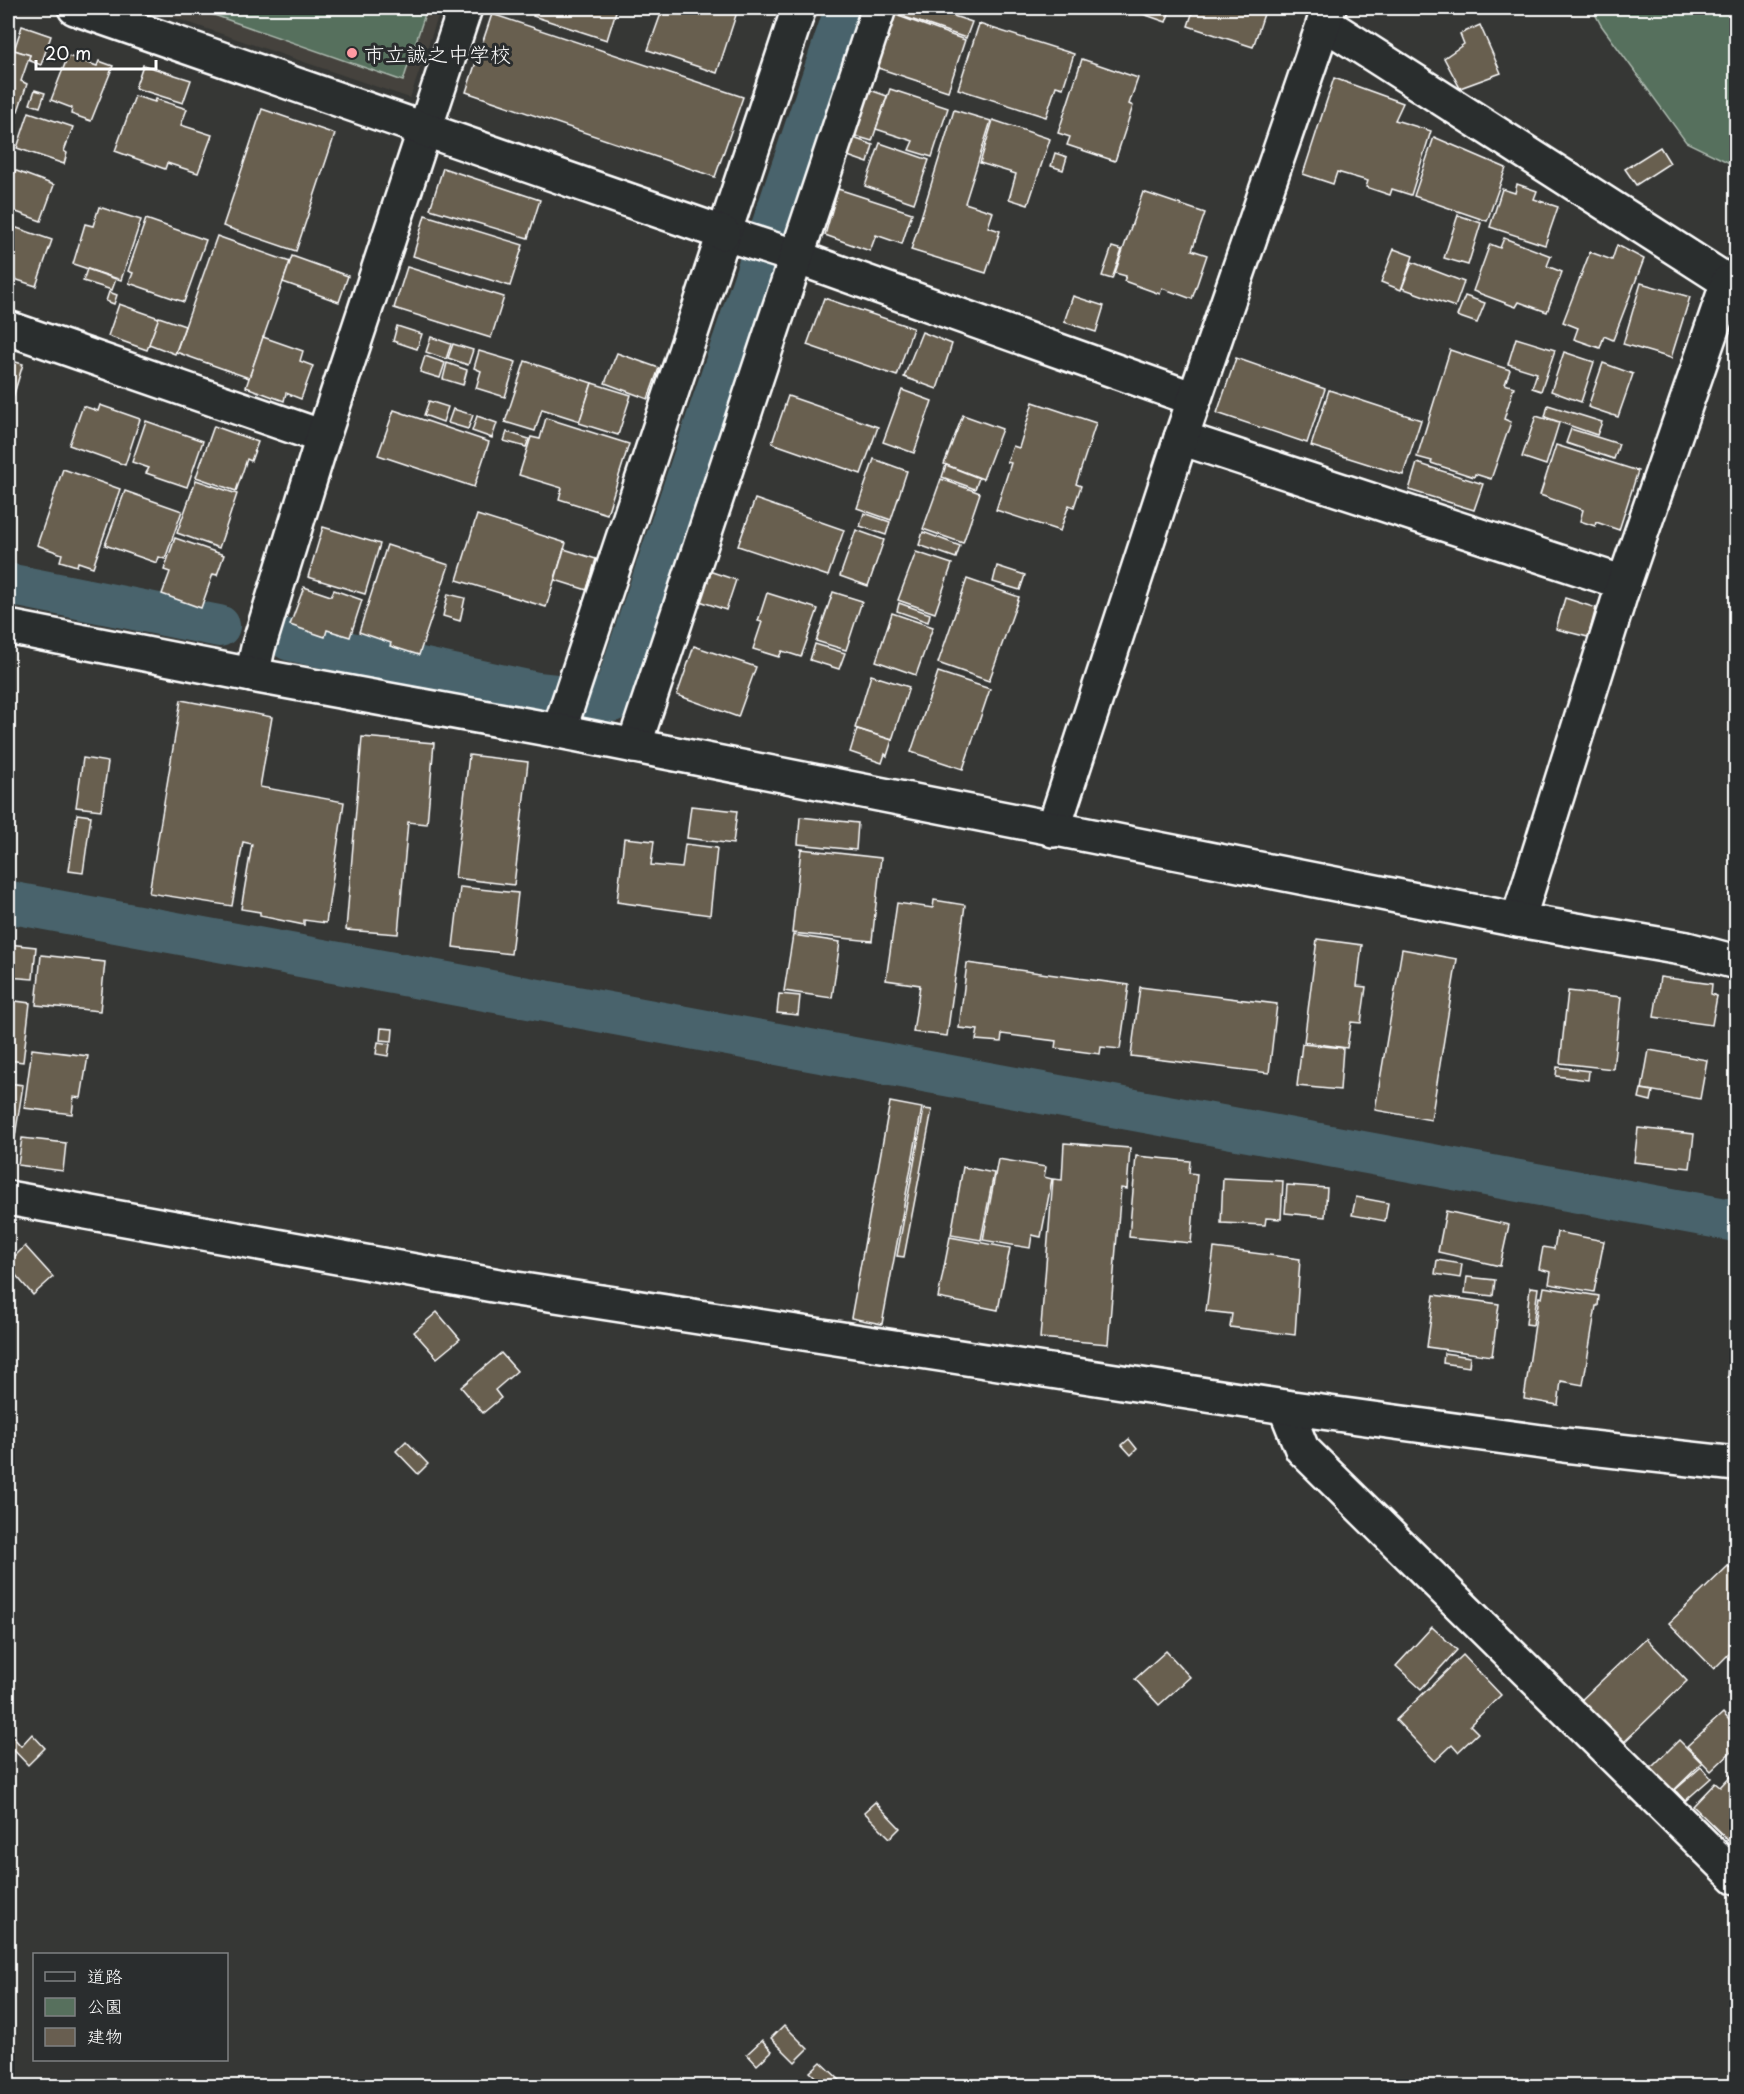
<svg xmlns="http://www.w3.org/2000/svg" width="1744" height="2094" viewBox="0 0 1744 2094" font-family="'Playpen Sans','Klee One',sans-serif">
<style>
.built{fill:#45433d}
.green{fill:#57705d;stroke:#abb8ae;stroke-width:1.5}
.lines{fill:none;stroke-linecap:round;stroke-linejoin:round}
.canal{stroke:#48646c;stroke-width:42}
.building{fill:#685e50;stroke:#fff;stroke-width:1.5}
.minor-casing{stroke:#fff;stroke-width:38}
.tertiary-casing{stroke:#fff;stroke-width:38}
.minor{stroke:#2a2d2e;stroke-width:33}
.tertiary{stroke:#2a2d2e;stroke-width:33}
.poi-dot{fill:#ff9aa2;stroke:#2a2d2e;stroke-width:2}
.labels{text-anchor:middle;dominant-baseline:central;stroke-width:6;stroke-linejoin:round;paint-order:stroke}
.poi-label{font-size:21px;fill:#fff;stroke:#2a2d2e;text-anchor:start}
</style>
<rect width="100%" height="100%" fill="#363735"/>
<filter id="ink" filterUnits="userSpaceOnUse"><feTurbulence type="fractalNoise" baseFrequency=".0167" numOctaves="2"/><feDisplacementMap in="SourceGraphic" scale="12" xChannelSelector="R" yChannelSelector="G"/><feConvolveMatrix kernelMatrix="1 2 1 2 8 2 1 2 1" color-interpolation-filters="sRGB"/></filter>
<g filter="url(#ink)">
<path class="built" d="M146,8H441L410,98Z"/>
<g class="green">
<path d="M194,8H427L403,81Z"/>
<path d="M1592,8H1736V166L1686,142L1601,25Z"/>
</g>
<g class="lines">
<g class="canal">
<path d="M8,584L219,626"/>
<path d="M290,640L537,693L612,701L846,8"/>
<path d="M8,902L1736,1221"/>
</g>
</g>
<g class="building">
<path d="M536,8H617L607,40L533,16Z"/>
<path d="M663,8L738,9L717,73L648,50Z"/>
<path d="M895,8H929L972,22L966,38L893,13Z"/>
<path d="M1145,8H1171L1166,22L1143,14Z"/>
<path d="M1194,8H1266L1253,47L1188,26Z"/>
<path d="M1277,8H1297L1295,14Z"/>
<path d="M492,14L743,97L715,177L466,92Z"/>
<path d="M893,14L965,40L948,91L875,67Z"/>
<path d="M979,24L1074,54L1063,88L1056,86L1046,117L958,89Z"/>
<path d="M1480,25L1501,73L1460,88L1444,58L1464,44L1460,34Z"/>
<path d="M22,26L51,36L41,65L28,60L30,55L14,50Z"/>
<path d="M8,48L30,55L21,81L27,84L18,111L8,108Z"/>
<path d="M68,56L97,66L99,61L113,66L91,121L71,114L72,108L51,100Z"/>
<path d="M1082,59L1138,78L1129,104L1133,106L1115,161L1067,145L1070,137L1058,133Z"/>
<path d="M143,65L191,80L183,103L135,88Z"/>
<path d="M1334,78L1403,103L1395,120L1431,131L1411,195L1392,189L1390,195L1366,187L1368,181L1337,172L1333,184L1303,174Z"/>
<path d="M867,89L887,96L872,141L852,135Z"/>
<path d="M890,89L948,108L932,157L909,150L913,141L876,129Z"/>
<path d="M35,90L45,93L40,107L30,104Z"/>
<path d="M135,96L155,102L156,99L187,109L181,125L212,135L198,173L167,163L165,169L115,151Z"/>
<path d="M262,109L335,134L296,251L223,226Z"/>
<path d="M954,110L991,121L965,203L993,212L988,227L1000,231L986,273L911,250Z"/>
<path d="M29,112L73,127L64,151L67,153L64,164L17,148Z"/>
<path d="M993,120L1050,139L1028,205L1009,199L1016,174L980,163Z"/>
<path d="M851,137L873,145L868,163L845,155Z"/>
<path d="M1434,137L1506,168L1487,221L1414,196Z"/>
<path d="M880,143L929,160L914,203L865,186Z"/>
<path d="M1660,147L1670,163L1636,185L1625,169Z"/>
<path d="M1055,153L1067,157L1063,170L1051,166Z"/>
<path d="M443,168L540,200L528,238L430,209Z"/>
<path d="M11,169L54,185L41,221L8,209V179Z"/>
<path d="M1517,184L1537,191L1534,199L1558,207L1545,245L1490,227L1502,189L1515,193Z"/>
<path d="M838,189L912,213L902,244L876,235L870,251L825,235Z"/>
<path d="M1143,192L1205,213L1192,250L1207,255L1192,299L1162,288L1160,294L1124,281L1126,276L1115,273Z"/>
<path d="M99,207L141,220L121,280L73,264L85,224L93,226Z"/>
<path d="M425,215L523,245L510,286L413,256Z"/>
<path d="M1458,215L1481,223L1468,265L1444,258Z"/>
<path d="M146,219L206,240L184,302L129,283L133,273L128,271Z"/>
<path d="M8,225L52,240L36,286L8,277Z"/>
<path d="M217,236L290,262L249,378L176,352Z"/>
<path d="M1504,238L1551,256L1547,266L1562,272L1547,312L1519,302L1516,307L1473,291L1490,244L1500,248Z"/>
<path d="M1617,245L1644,259L1613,340L1604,336L1600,348L1574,339L1578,328L1563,322L1590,252L1612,260Z"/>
<path d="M1112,247L1122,250L1112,279L1102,276Z"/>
<path d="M1394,249L1413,256L1401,290L1381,282Z"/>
<path d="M292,256L348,276L339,302L283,282Z"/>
<path d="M1412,262L1464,282L1455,307L1402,288Z"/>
<path d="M407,267L504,297L491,338L394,308Z"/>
<path d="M87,269L116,279L112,290L83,281Z"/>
<path d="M1641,283L1690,297L1671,358L1623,344Z"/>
<path d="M109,292L117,295L114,304L106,301Z"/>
<path d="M1073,296L1104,306L1096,332L1064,322Z"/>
<path d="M1465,296L1485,303L1477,323L1457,316Z"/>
<path d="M824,298L913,328L897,376L807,345Z"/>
<path d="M119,304L159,318L147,350L108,336Z"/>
<path d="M159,317L185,326L175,354L149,344Z"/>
<path d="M397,326L422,334L417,349L393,341Z"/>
<path d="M922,332L952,344L937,389L904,377Z"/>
<path d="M263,337L303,351L300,361L313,366L301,399L286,393L284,401L246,387Z"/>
<path d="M431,337L451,344L446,359L426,352Z"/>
<path d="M1516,338L1555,350L1541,391L1532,388L1537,373L1508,364Z"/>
<path d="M453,344L473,350L468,365L448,358Z"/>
<path d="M1736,344V361L1731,359Z"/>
<path d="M1450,350L1510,370L1505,384L1514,387L1504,419L1511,422L1491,479L1475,474L1474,477L1431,463L1432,461L1417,457Z"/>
<path d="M479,351L516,362L505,397L476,388L481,371L474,368Z"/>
<path d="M1564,352L1594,362L1581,402L1551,391Z"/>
<path d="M617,353L659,368L648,399L605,383Z"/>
<path d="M425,356L445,363L440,378L420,372Z"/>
<path d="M1236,358L1325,389L1307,443L1217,413Z"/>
<path d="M8,360L23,364L8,414Z"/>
<path d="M525,361L592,383L580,421L542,409L535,431L505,422Z"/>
<path d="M447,363L467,370L463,385L443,379Z"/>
<path d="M1603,363L1633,374L1618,417L1588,407Z"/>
<path d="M592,383L631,395L618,435L579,423Z"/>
<path d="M902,390L932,401L914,453L883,442Z"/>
<path d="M1329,390L1421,420L1403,475L1311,446Z"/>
<path d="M788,396L878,427L861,474L772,443Z"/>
<path d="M429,401L448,407L443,422L424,415Z"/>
<path d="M1033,402L1096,423L1076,484L1081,486L1074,507L1069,505L1060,531L996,510L1011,463L1007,462L1013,446L1019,448Z"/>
<path d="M100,405L140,419L125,465L69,445L83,406L98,411Z"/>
<path d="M1548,405L1602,422L1597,435L1545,417Z"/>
<path d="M453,409L473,415L468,429L448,423Z"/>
<path d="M394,410L489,442L474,487L378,455Z"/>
<path d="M963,415L1002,429L983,479L944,464Z"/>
<path d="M477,416L497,423L492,438L472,431Z"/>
<path d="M1536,416L1559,423L1546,465L1522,457Z"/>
<path d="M546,418L629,444L607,514L559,499L562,488L519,475L531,437L540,439Z"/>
<path d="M146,421L203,441L187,487L146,473L149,468L132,462Z"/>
<path d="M214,426L258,442L251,461L247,459L236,491L196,477Z"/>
<path d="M1571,429L1619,444L1614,459L1566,443Z"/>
<path d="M507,432L529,439L526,447L504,441Z"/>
<path d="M1556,445L1638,471L1619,530L1596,522L1595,526L1580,521L1583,510L1540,495Z"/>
<path d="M874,459L907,471L891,520L857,508Z"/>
<path d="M1417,463L1483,484L1474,510L1409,490Z"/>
<path d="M946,465L979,478L975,489L942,477Z"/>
<path d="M63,469L120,489L93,567L78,562L77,566L60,561L62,554L37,545Z"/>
<path d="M941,479L980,493L963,543L923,529Z"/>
<path d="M196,480L237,494L219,548L177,533Z"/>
<path d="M125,491L182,511L165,559L159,557L157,563L105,545Z"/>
<path d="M755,499L844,530L828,576L738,546Z"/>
<path d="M864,513L890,522L886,535L860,526Z"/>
<path d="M477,515L566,543L546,607L457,580Z"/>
<path d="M323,527L380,544L365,594L308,577Z"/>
<path d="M856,530L884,540L868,586L840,576Z"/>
<path d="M923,532L960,546L956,558L919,545Z"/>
<path d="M175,538L224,555L217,575L213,574L201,608L162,594L170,572L164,570Z"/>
<path d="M387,545L449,565L419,655L390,646L391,643L359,632Z"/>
<path d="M564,549L596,559L587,590L555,580Z"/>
<path d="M916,552L952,564L935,613L898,600Z"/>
<path d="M997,566L1025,575L1020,590L993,582Z"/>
<path d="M706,570L736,580L726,610L697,600Z"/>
<path d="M967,579L1019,597L989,681L938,663Z"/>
<path d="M304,587L331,596L334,590L362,600L350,637L327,630L325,637L290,625Z"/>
<path d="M833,592L862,601L846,650L816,641Z"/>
<path d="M767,593L818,609L801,657L782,651L779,657L753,649L762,622L758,621Z"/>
<path d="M448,594L465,598L460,621L443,616Z"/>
<path d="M1565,598L1596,608L1588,637L1556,629Z"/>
<path d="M899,603L930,614L928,622L897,611Z"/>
<path d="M892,613L933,627L916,675L876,661Z"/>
<path d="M815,644L845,653L839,669L810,660Z"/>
<path d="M694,646L756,667L738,717L677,695Z"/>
<path d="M938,672L990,689L963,769L911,752Z"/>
<path d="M871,675L909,687L892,740L855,728Z"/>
<path d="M181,700L272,717L260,787L344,802L326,923L304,920V925L260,916V912L241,909L252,844L243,842L232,906L149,893Z"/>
<path d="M857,729L892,740L887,756L885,754L882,763L850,752Z"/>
<path d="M362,737L434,743L427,824L408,822L398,934L346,930Z"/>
<path d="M469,755L528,762L514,885L455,878Z"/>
<path d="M83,758L108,762L101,810L76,807Z"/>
<path d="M691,806L737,811L733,844L687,838Z"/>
<path d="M77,814L91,816L83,873L69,871Z"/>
<path d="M800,817L858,823L856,850L798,844Z"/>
<path d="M624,838L654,841L651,865L682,868L685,844L717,848L710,915L617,902Z"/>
<path d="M801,849L881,858L872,941L792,933Z"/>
<path d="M460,887L518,893L511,954L453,947Z"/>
<path d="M934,900L965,905L947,1036L913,1032L920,985L886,980L897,903L933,908Z"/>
<path d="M793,935L840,942L832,998L784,991Z"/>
<path d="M1317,939L1362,945L1357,986L1366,987L1361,1023L1351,1022L1347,1048L1304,1042Z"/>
<path d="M8,944L36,947L33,979L8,977Z"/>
<path d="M1402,949L1457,959L1431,1120L1375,1110Z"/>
<path d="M41,955L105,962L100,1011L36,1005Z"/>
<path d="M967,963L1129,985L1120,1049L1101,1047L1100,1054L1055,1048L1056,1041L1002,1034L1001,1042L976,1040L978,1030L959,1028Z"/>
<path d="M1660,977L1712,984L1711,994L1717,996L1712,1025L1654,1017Z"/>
<path d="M1140,987L1277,1004L1269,1073L1131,1056Z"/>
<path d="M1568,991L1621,997L1613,1069L1560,1063Z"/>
<path d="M779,994L800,996L798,1015L777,1013Z"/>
<path d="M8,1000L30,1003L23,1062L8,1060Z"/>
<path d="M381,1028L393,1029L392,1041L380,1040Z"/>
<path d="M378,1042L390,1044L388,1056L376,1054Z"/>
<path d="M1302,1044L1343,1048L1340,1090L1297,1086Z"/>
<path d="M32,1049L88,1056L81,1098L74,1097L72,1114L24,1108Z"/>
<path d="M1649,1050L1707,1060L1700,1099L1642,1089Z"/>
<path d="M1557,1067L1589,1071L1588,1080L1556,1076Z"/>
<path d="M8,1083L23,1085L15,1137L8,1136Z"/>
<path d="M1641,1089L1653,1091L1651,1101L1639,1098Z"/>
<path d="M890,1102L922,1108L882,1324L851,1318Z"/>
<path d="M924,1109L932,1110L904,1257L897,1256Z"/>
<path d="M1638,1128L1694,1134L1690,1168L1634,1162Z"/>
<path d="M22,1138L66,1143L63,1171L18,1165Z"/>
<path d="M1064,1143L1130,1148L1127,1189L1121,1188L1108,1344L1040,1338L1053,1179L1062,1180Z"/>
<path d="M1136,1156L1190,1161L1189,1173L1197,1174L1191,1243L1129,1237Z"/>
<path d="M998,1159L1046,1167L1044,1177L1052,1179L1041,1237L1032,1235L1030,1248L983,1240Z"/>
<path d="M963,1167L994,1173L981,1240L951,1235Z"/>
<path d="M1223,1178L1283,1181L1281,1219L1266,1218L1265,1225L1221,1223Z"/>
<path d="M1287,1185L1327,1188L1325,1217L1285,1213Z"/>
<path d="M1356,1197L1388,1203L1385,1221L1352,1215Z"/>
<path d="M1446,1211L1509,1225L1500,1266L1438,1252Z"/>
<path d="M1557,1232L1604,1241L1594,1292L1549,1284L1551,1272L1539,1269L1543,1247L1554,1249Z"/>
<path d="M950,1237L1010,1248L998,1310L938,1298Z"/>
<path d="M25,1246L53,1277L33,1295L8,1266V1263Z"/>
<path d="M1214,1248L1300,1259L1295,1335L1230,1327L1232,1314L1206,1311Z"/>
<path d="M1437,1260L1462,1264L1460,1278L1435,1274Z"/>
<path d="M1467,1277L1495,1280L1493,1296L1465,1293Z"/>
<path d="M1530,1287L1538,1288L1533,1325L1526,1324Z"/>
<path d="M1544,1287L1599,1296L1598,1306H1596L1583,1385L1561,1381L1558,1405L1524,1399L1539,1297L1542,1298Z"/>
<path d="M1434,1295L1499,1304L1492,1356L1427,1347Z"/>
<path d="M437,1312L460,1339L437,1358L414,1332Z"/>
<path d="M1732,1314H1736V1377H1728Z"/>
<path d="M501,1353L517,1371L495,1390L501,1398L483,1413L461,1387Z"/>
<path d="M1444,1353L1470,1357L1469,1367L1443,1363Z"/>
<path d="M1129,1439L1137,1449L1131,1455L1122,1445Z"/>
<path d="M406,1441L428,1464L418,1474L396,1451Z"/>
<path d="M1736,1547V1561L1730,1554Z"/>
<path d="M1728,1566L1736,1574V1647L1714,1669L1669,1623Z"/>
<path d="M1432,1627L1457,1650L1421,1689L1396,1666Z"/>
<path d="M1646,1638L1687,1681L1617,1749L1576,1705Z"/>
<path d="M1166,1651L1190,1677L1159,1705L1135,1679Z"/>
<path d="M1463,1655L1501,1695L1470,1725L1478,1733L1458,1752L1452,1745L1435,1761L1396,1720Z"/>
<path d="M1723,1713L1736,1728V1747L1711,1771L1687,1746Z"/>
<path d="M8,1731L21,1746L32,1734L45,1748L28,1765L8,1744Z"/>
<path d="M1679,1740L1702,1763L1669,1795L1647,1772Z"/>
<path d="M1701,1767L1711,1778L1685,1801L1675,1790Z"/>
<path d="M1736,1770V1848L1693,1806L1715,1783L1720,1787Z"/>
<path d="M875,1802L900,1828L890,1838L864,1812Z"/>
<path d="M784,2025L808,2049L795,2062L771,2038Z"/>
<path d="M762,2040L772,2051L757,2065L747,2054Z"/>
<path d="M821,2062L846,2086H825L810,2072Z"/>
</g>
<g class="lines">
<g class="minor-casing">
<g id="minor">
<path d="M1324,23L1736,287"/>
<path d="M723,233L785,253L1194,399"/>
<path d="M8,328L323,437"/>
<path d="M1181,438L1624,583"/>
<path d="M252,675L258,648L323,437L465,8"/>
<path d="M559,731L799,8"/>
<path d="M634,746L879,8"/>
<path d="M1053,830L1181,438L1329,8"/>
<path d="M1518,920L1624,583L1728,282"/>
<path d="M1285,1407L1302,1449L1736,1877"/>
</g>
</g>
<g class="tertiary-casing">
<g id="tertiary">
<path d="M75,8L723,233"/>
<path d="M8,627L252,675L559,731L1518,920L1687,949L1736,962"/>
<path d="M8,1198L510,1288L1285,1407L1564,1445L1736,1464"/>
</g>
</g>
<use href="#minor" class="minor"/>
<use href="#tertiary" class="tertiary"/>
</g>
</g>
<circle class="poi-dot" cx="352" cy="53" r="6"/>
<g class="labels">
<g class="poi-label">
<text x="364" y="53">市立誠之中学校</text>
</g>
</g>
<rect width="1744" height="2094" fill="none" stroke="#2a2d2e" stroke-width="30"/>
<rect x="15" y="15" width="1714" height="2064" fill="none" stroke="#fff" stroke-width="2" filter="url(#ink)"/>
<rect x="33" y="1953" width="195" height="108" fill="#2a2d2e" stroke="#7f8182" stroke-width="1.5"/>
<rect x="45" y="1972" width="30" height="9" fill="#2a2d2e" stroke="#7f8182" stroke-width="1.5"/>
<text x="87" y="1983" font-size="18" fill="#ffffff">道路</text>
<rect x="45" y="1998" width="30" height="18" fill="#57705d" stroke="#7f8182" stroke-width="1.5"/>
<text x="87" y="2013" font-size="18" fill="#ffffff">公園</text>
<rect x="45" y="2028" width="30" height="18" fill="#685e50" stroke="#7f8182" stroke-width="1.5"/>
<text x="87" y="2043" font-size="18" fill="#ffffff">建物</text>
<path d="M36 60v9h120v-9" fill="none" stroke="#ffffff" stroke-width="3"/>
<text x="45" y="60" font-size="18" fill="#ffffff" stroke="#2a2d2e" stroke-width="4.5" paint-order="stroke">20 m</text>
</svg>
